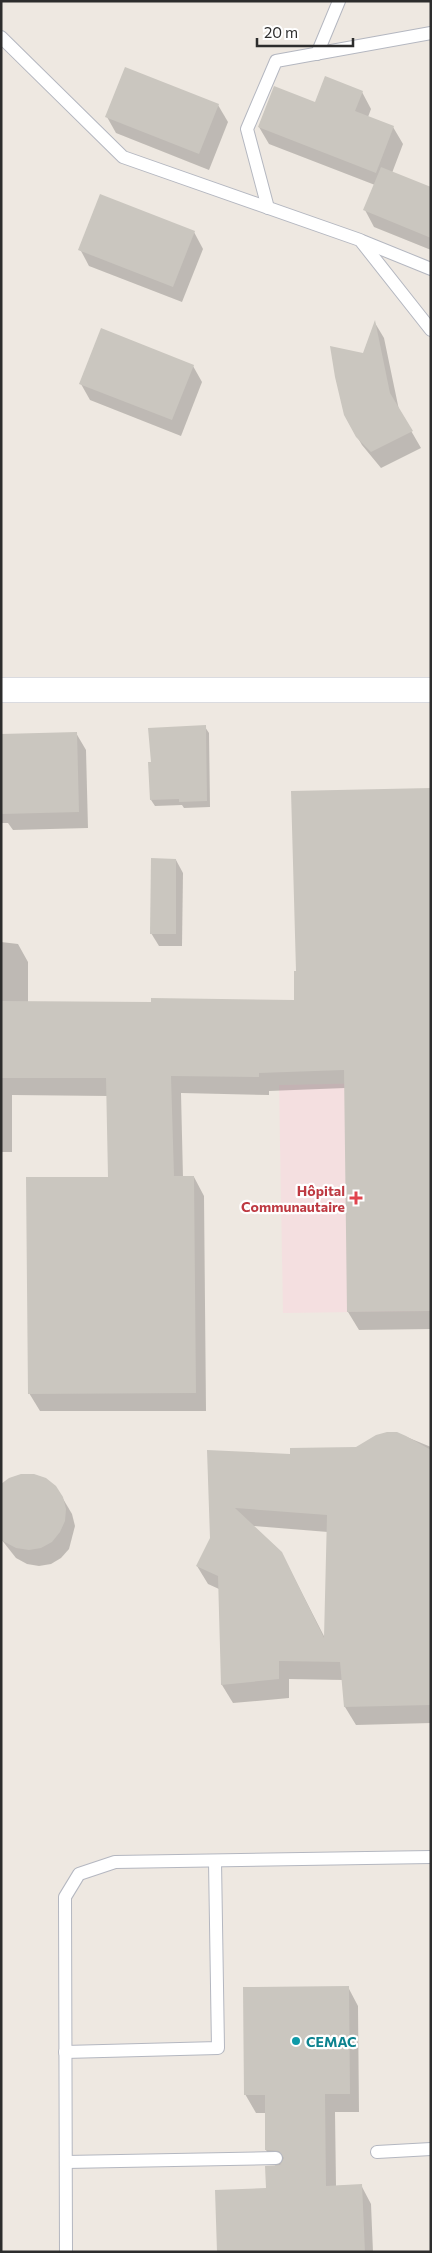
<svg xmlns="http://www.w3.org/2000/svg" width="432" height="2253" viewBox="0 0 432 2253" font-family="Commissioner,sans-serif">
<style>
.medical{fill:#f4dfe0}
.shadow{fill:#0003;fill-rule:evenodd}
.building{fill:#cac6bf;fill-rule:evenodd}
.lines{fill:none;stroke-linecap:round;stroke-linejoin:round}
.service-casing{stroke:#b4b7c0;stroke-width:14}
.minor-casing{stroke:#b4b7c0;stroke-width:26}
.service{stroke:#fff;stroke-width:12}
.minor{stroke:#fff;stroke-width:25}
.health-dot{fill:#e0444e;stroke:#fff;stroke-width:2}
.culture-dot{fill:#0f9aa8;stroke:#fff;stroke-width:2}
.labels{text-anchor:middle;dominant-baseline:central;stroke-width:4.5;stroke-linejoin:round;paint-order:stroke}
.health-label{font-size:14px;font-weight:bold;fill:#be3a42;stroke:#fff;text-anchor:end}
.culture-label{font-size:14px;font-weight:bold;fill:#0d838f;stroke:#fff;text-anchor:start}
</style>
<rect width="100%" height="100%" fill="#eee8e1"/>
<path class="medical" d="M431,1082V1311L283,1313L279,1085Z"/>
<g class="shadow">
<path d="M362,92L371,109L368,117L393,127L403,144L392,173L431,189V250L374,227L365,210L375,185L269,144L259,127L315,103Z"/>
<path d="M218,105L228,122L209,170L116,133L107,117Z"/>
<path d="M194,232L203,249L182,302L89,266L80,249Z"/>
<path d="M375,323L384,338L399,410L421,448L381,468L362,445L352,428L364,354Z"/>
<path d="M193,366L202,382L181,436L90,400L81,384Z"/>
<path d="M205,727L209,733L210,807L184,808L182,805L155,806L151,800Z"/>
<path d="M76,733L86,750L88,828L13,830L8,823H1V735Z"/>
<path d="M431,789V1329L359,1330L348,1312L345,1088L269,1091V1095L181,1093L183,1178L194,1177L204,1196L206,1411H40L29,1393L110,1178L108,1096L12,1095V1152H1V942L18,944L28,962V1002H296Z"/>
<path d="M176,860L183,873L182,946H159L151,933Z"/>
<path d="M397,1433L431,1447V1723L356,1725L345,1707L343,1680L289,1679V1698L233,1703L222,1685L219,1589L208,1584L197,1566L211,1538L208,1451L292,1456L357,1448ZM253,1526L328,1532L326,1640L281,1552Z"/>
<path d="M62,1497L72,1514L75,1526L69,1549L61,1558L51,1564L39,1566L27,1564L16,1558L1,1539Z"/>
<path d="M348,1987L358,2006L359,2112H335L336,2186L361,2185L371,2204L373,2252H219L267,2189L276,2167L266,2150V2113H256L245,2094Z"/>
</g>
<g class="building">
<path d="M125,67L219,104L199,154L105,117Z"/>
<path d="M325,76L363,91L355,111L394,126L376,173L258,127L274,86L315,102Z"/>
<path d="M381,167L431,187V238L363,210Z"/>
<path d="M100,194L195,231L173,287L78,250Z"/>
<path d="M375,320L390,393L413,431L371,452L356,437L344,415L335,377L330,346L363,353Z"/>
<path d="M101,328L194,365L172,420L79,384Z"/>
<path d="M206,725L207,801L179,802V799L150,800L148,762H151L148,728Z"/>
<path d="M77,732L79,812L2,814L1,734Z"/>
<path d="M431,788V1311L347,1312L344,1070L259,1073V1077L171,1076L174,1176H194L196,1393L28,1394L26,1177H108L106,1078H1V1001L151,1002V998L294,1000V971H296L291,791Z"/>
<path d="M151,858L176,859V934H150Z"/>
<path d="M387,1432H397L406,1436L431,1450V1705L344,1707L340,1662L279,1661V1679L221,1685L218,1576L196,1566L210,1538L207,1450L290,1454V1448L356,1447L376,1435ZM235,1508L327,1515L324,1638L282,1552Z"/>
<path d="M21,1474H34L46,1478L56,1486L63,1497L66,1509L65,1521L60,1532L52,1542L41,1548L29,1550L16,1548L1,1540V1484L9,1478Z"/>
<path d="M349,1986L350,2094H325L326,2186L362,2184L365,2252H217L215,2190L266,2188L265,2166L280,2165L284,2158L279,2151L265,2150V2095H244L243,1987Z"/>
</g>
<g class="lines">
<g class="service-casing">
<g id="service">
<path d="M1,37L123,157L360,240L431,330"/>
<path d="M317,54L339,1"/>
<path d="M268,208L247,129L276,61L431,33"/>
<path d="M362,241L431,269"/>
<path d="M65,2052L218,2048L215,1861"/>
<path d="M377,2152L431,2149"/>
<path d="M66,2162L276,2158"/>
<path d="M66,2252L65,1897L79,1874L115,1862L431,1857"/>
</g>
</g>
<g class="minor-casing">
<path id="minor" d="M1,690H431"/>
</g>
<use href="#service" class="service"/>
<use href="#minor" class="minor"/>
</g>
<path class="health-dot" d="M353.5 1190.5h5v5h5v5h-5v5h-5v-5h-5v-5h5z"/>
<circle class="culture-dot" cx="296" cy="2041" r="5"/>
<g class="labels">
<g class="health-label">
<text x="345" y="1190">Hôpital<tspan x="345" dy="16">Communautaire</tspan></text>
</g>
<g class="culture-label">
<text x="306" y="2041">CEMAC</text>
</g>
</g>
<rect width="432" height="2253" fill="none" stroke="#2d2d2d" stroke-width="5"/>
<path d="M257 38v8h96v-8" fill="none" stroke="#2d2d2d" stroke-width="2.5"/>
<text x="264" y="38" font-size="15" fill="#2d2d2d" stroke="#ffffff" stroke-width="4" paint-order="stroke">20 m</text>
</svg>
